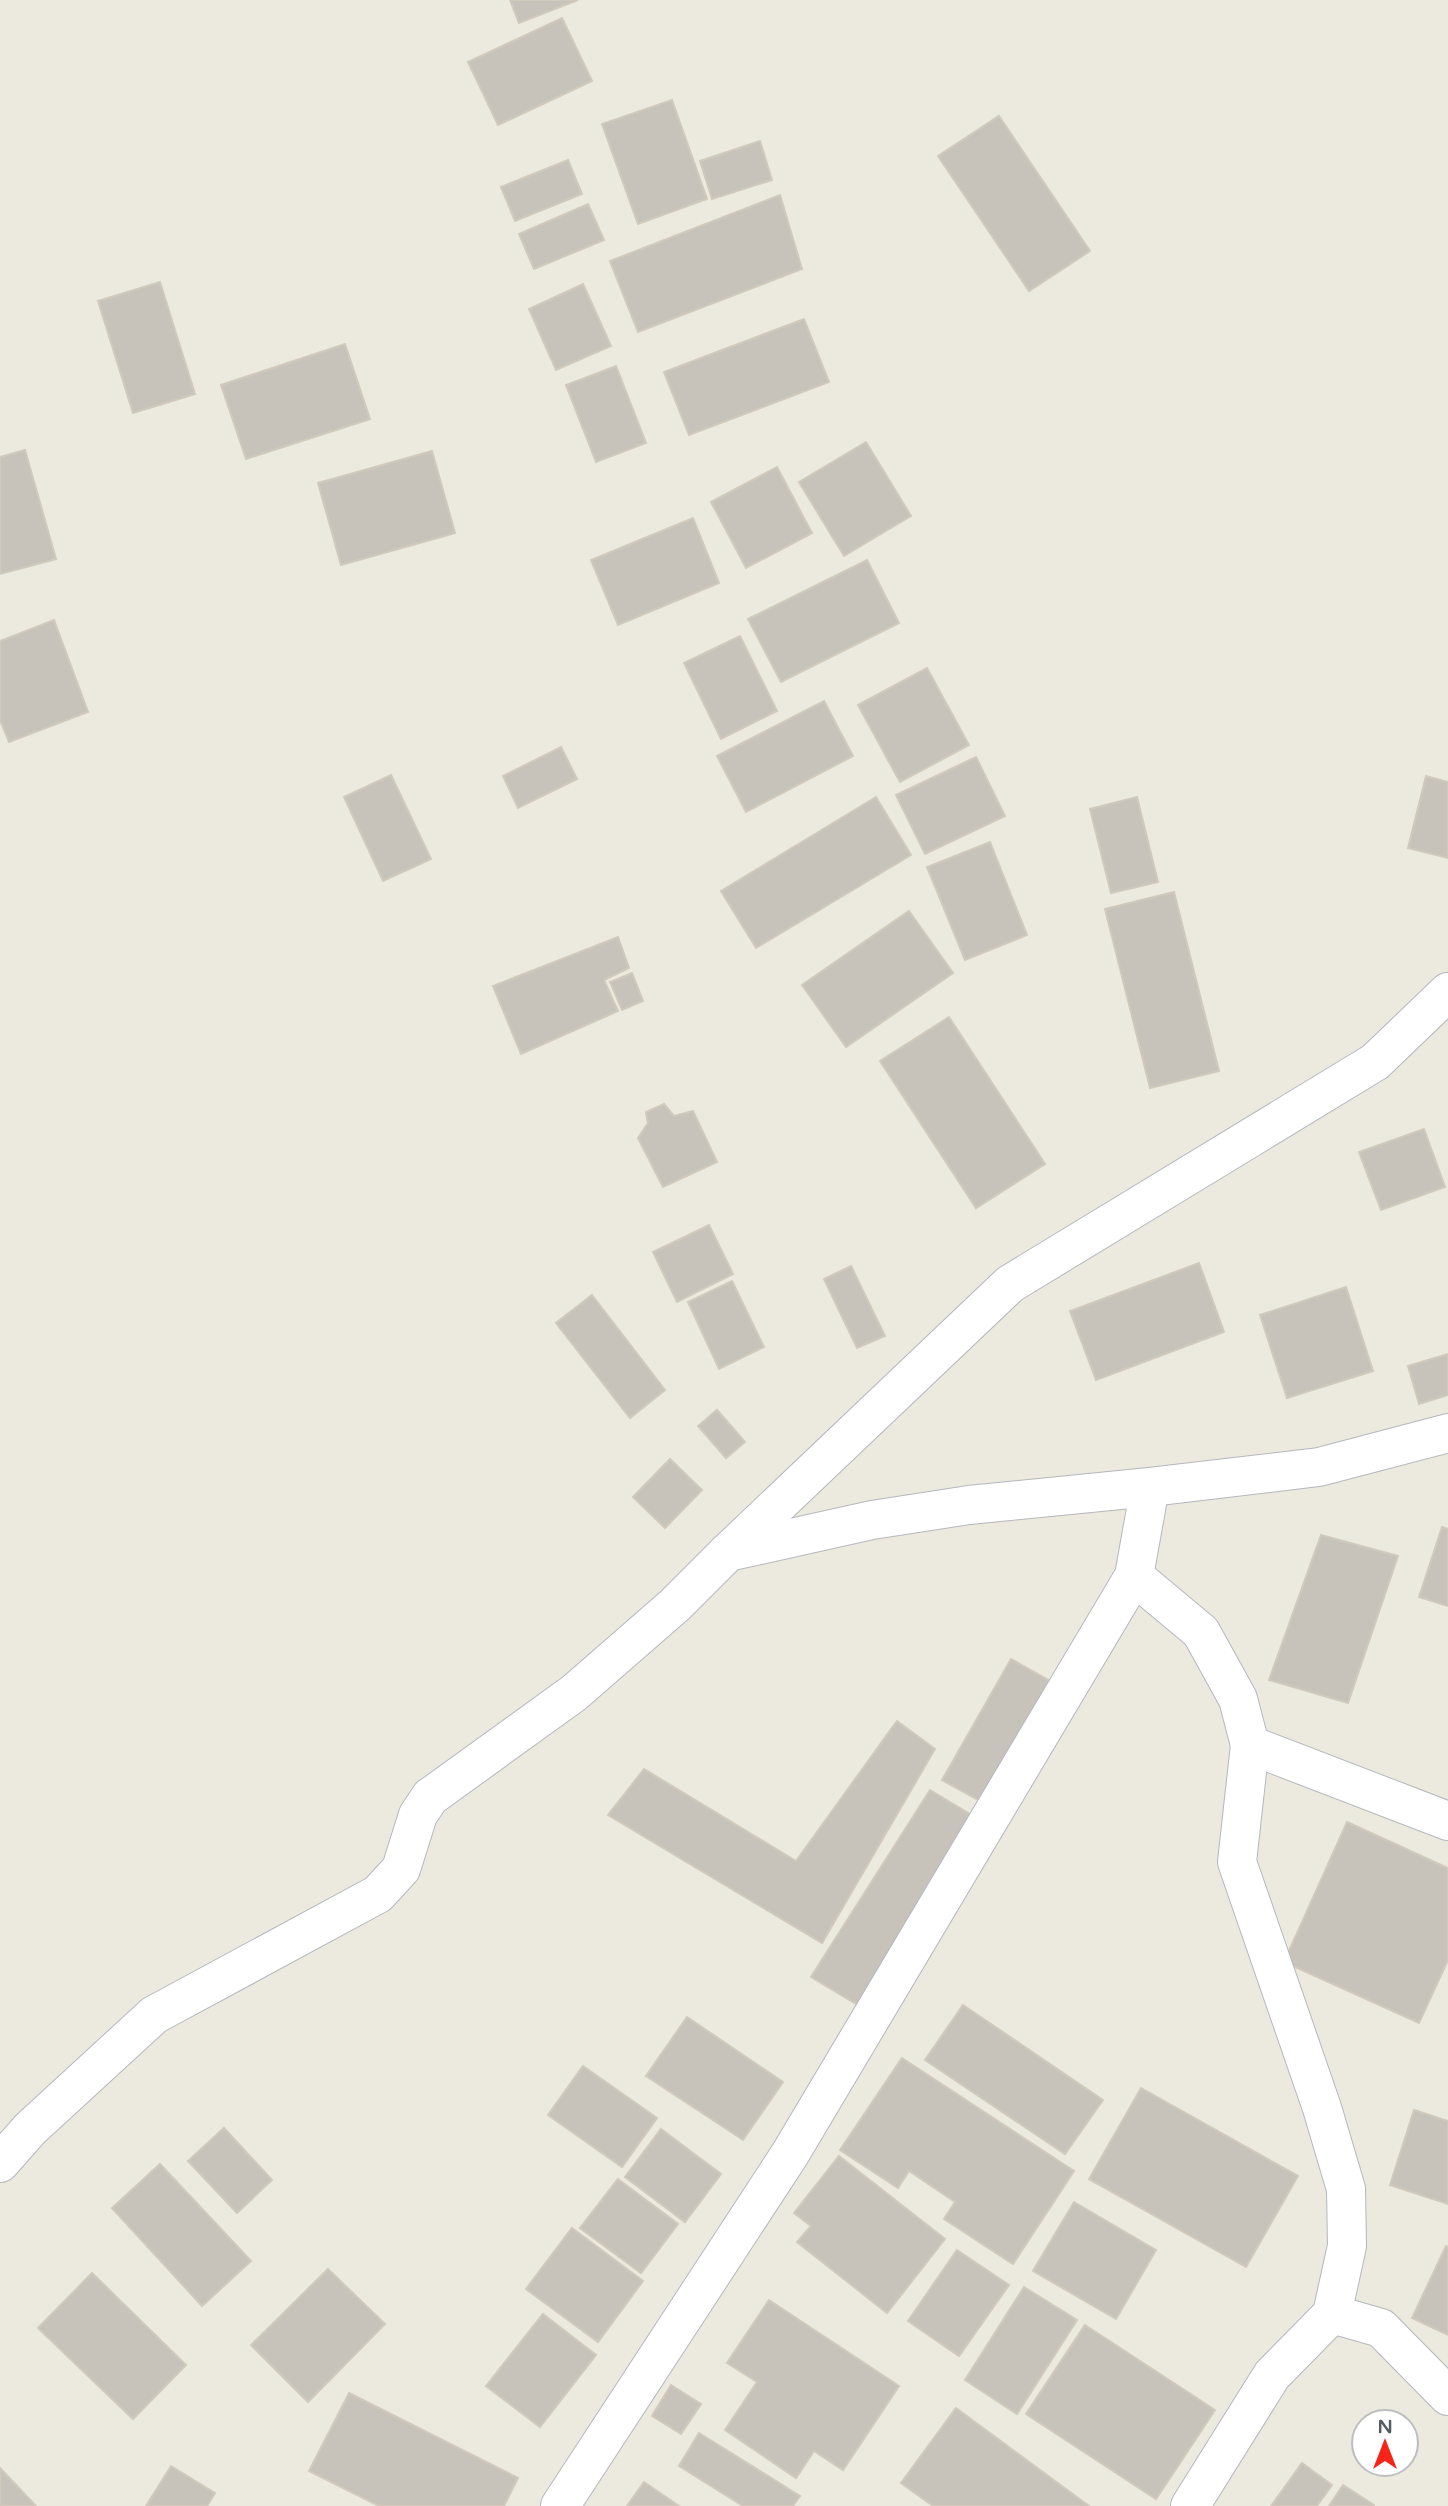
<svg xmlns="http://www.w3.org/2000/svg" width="1448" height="2506" viewBox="0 0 1448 2506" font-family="'Varela Round',sans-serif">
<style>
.building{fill:#c7c3bb;stroke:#d1cabc;stroke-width:2}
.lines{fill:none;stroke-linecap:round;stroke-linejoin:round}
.minor-casing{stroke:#b4b8bd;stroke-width:40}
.minor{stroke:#fff;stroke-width:38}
</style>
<rect width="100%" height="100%" fill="#ece9de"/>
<g class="building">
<path d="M510,0H578L519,23Z"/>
<path d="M562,18L592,81L498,125L468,62Z"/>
<path d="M672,100L707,199L638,224L602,124Z"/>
<path d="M999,116L1090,251L1029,291L938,156Z"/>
<path d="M760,141L772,180L712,199L700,161Z"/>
<path d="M568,160L582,194L515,221L501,187Z"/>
<path d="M780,195L802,269L638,332L610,261Z"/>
<path d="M588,204L604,240L534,269L519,234Z"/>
<path d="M160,282L195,394L133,413L98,301Z"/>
<path d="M583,284L611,346L556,370L529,309Z"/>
<path d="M804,319L829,382L689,435L664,372Z"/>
<path d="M345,344L370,419L246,459L221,385Z"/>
<path d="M616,366L646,443L596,462L566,385Z"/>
<path d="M866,442L911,516L844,556L799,482Z"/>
<path d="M25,450L56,559L0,574V457Z"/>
<path d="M432,451L455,533L341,565L318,483Z"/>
<path d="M777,467L812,533L746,568L711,502Z"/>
<path d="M693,518L719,583L618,625L591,560Z"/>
<path d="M867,560L899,623L781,682L748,619Z"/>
<path d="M54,620L88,712L9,742L0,720V641Z"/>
<path d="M740,636L777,711L721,739L684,663Z"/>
<path d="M927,668L969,745L900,782L858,705Z"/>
<path d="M824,701L853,756L746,812L717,756Z"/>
<path d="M561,747L577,779L518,808L503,776Z"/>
<path d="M976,757L1005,816L925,854L896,795Z"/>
<path d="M391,775L431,859L383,881L344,797Z"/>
<path d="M1426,776L1448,782V858L1408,848Z"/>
<path d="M876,797L911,855L756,948L721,891Z"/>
<path d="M1137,797L1158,882L1111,893L1090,809Z"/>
<path d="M990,842L1027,935L965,960L927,867Z"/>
<path d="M1174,892L1219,1071L1150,1088L1105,909Z"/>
<path d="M909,911L953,973L846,1047L802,985Z"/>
<path d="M618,937L629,968L604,980L618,1011L521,1054L493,986Z"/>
<path d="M632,973L643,1001L622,1010L610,982Z"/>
<path d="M949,1017L1045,1164L976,1208L880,1061Z"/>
<path d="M664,1104L674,1116L693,1111L717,1162L663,1187L638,1138L648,1123L646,1112Z"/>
<path d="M1424,1129L1445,1187L1381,1210L1359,1152Z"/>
<path d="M709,1225L733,1274L677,1302L653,1252Z"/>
<path d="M1199,1263L1224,1332L1096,1380L1070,1311Z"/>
<path d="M851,1266L885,1336L857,1348L824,1279Z"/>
<path d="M732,1281L764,1347L719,1369L688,1302Z"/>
<path d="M1346,1287L1373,1371L1287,1398L1260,1315Z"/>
<path d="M592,1295L665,1390L630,1418L556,1323Z"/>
<path d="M1448,1354V1395L1419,1404L1408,1366Z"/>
<path d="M717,1410L745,1442L726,1458L698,1426Z"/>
<path d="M670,1459L702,1490L665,1528L633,1497Z"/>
<path d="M1442,1527L1448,1529V1606L1419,1597Z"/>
<path d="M1321,1535L1398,1556L1348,1703L1269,1680Z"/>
<path d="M1011,1659L1057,1685L989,1806L942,1780Z"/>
<path d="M897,1721L935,1749L822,1943L608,1815L644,1769L796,1861Z"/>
<path d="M930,1790L980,1820L861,2007L811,1977Z"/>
<path d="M1347,1822L1448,1868V1960L1419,2023L1284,1962Z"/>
<path d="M963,2005L1103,2100L1065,2154L925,2060Z"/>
<path d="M687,2017L783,2082L743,2140L646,2076Z"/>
<path d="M902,2058L1074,2171L1013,2264L944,2219L955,2202L909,2171L898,2188L840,2150Z"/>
<path d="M583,2066L657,2118L622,2167L548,2115Z"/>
<path d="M1141,2088L1298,2176L1246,2267L1089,2179Z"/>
<path d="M1414,2110L1448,2121V2204L1390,2185Z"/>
<path d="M224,2128L272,2180L237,2213L188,2161Z"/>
<path d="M661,2129L721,2174L685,2222L625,2177Z"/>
<path d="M839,2156L945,2239L887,2313L797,2242L811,2226L794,2213Z"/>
<path d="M160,2164L251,2261L202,2306L112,2208Z"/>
<path d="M618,2179L678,2224L641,2273L580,2228Z"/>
<path d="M1074,2202L1156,2250L1116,2319L1033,2271Z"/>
<path d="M572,2228L643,2281L598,2342L526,2289Z"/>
<path d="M1446,2246L1448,2247V2335L1412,2318Z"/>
<path d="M957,2250L1009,2285L959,2356L908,2321Z"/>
<path d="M328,2269L385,2324L308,2402L251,2345Z"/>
<path d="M92,2273L186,2365L133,2419L38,2328Z"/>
<path d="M1024,2287L1077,2320L1017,2414L965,2380Z"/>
<path d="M769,2300L899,2386L843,2470L814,2451L796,2478L725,2430L757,2382L727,2363Z"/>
<path d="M543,2314L596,2355L540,2427L486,2386Z"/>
<path d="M1085,2325L1215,2410L1156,2499L1026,2414Z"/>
<path d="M671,2385L701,2404L681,2434L652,2416Z"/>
<path d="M349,2393L518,2478L504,2506H379L309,2471Z"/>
<path d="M956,2408L1089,2506H933L901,2483Z"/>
<path d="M699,2433L800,2496L793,2506H743L679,2466Z"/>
<path d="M1302,2463L1332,2485L1317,2506H1271Z"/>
<path d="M171,2466L215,2493L207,2506H146Z"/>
<path d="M0,2468L36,2506H0Z"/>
<path d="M644,2482L679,2506H627Z"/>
<path d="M1343,2485L1374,2505V2506H1329Z"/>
</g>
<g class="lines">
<g class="minor-casing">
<g id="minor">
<path d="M728,1552L1010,1284L1375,1062L1448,992"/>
<path d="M1134,1576L1201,1632L1238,1699L1250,1745L1448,1821"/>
<path d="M0,2163L30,2129L154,2015L378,1894L401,1869L418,1815L430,1797L574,1693L675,1605L728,1552L872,1520L969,1505L1150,1487L1319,1467L1448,1433"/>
<path d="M1332,2314L1381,2328L1448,2396"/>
<path d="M560,2506L790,2154L1134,1576L1150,1487"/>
<path d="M1190,2506L1272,2375L1332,2314L1347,2246L1346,2189L1322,2108L1237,1862L1250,1745"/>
</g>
</g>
<use href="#minor" class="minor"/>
</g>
<g transform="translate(1385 2443)"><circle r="33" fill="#ffffff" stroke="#bcbec0" stroke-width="2"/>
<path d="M0-5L12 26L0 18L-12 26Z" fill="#f72519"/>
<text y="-10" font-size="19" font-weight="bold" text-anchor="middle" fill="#575c61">N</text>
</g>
</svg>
